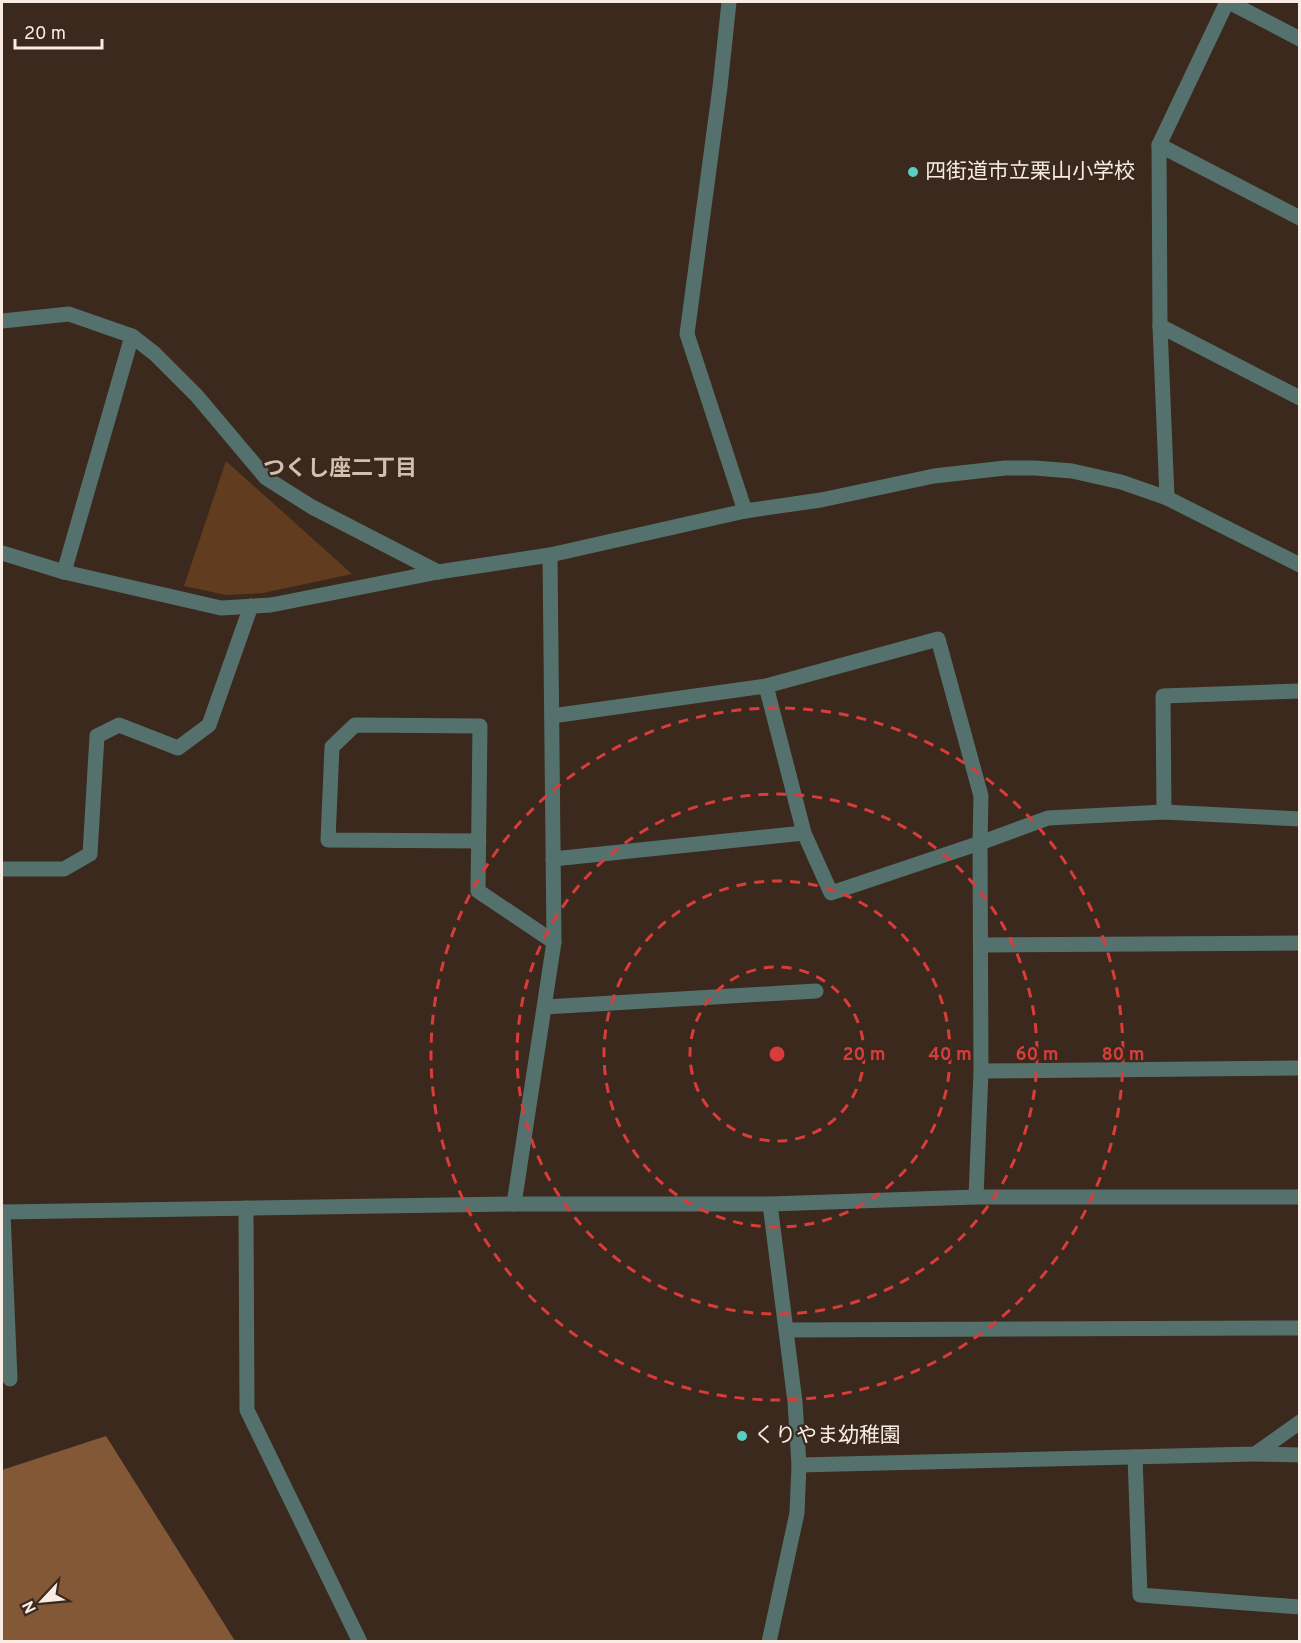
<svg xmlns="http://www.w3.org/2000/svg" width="1301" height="1643" viewBox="0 0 1301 1643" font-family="Overpass,'Noto Sans JP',sans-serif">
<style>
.green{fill:#613c1f}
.forest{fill:#835836}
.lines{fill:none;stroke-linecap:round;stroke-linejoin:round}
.minor{stroke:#55716d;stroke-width:15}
.ring{fill:none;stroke:#d93c3b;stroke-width:3;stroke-dasharray:10 8}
.poi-dot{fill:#57cec1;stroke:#3a291c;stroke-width:2}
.labels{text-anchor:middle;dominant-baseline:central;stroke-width:4.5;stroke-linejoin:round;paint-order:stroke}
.poi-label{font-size:21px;fill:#f8ece4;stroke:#3a291c;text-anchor:start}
.neighbourhood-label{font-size:22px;font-weight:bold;fill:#d4beae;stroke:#3a291c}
.centre{fill:#d93c3b;stroke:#3a291c;stroke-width:3}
.ring-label{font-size:18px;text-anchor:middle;font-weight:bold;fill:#d93c3b;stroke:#3a291c;stroke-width:4.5;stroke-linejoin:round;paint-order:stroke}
</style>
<rect width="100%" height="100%" fill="#3a291c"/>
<path class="green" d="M226,461L352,574L263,593L226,595L184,586Z"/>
<path class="forest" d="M106,1436L235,1641H2V1470Z"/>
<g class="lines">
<g class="minor">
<path d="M729,2L720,87L687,334L745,511"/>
<path d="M1229,2L1300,39"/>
<path d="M1159,145L1300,218"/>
<path d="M2,321L69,314L132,336L155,354L197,396L266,478L312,507L438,572"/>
<path d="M1160,326L1300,398"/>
<path d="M1167,498L1160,326L1159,145L1227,2"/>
<path d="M2,553L64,572L221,608L271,605L438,572L550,555L745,511L821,500L934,476L1005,468H1035L1072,471L1121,482L1167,498L1300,565"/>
<path d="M64,572L132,336"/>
<path d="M552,716L766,686L938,639L981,796L980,843L831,893L804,833L766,686"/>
<path d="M1164,812L1163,696L1300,691"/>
<path d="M479,841L328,840L332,747L355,725L480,726L478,891L554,942"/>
<path d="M553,859L804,833"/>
<path d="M2,869H64L90,854L97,736L119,725L178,748L209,725L251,606"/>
<path d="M981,945L1300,943"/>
<path d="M545,1007L816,991"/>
<path d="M981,1071L1300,1068"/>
<path d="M976,1197L981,1071L980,843L1048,818L1164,812L1300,819"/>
<path d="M514,1204L554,942L550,555"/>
<path d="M246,1208L247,1410L360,1642"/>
<path d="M2,1212L514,1204H770L976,1197H1300"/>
<path d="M3,1212L10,1379"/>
<path d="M787,1330L1300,1328"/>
<path d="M1255,1454L1300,1455"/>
<path d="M1135,1457L1140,1595L1300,1607"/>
<path d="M799,1465L1255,1454L1300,1422"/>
<path d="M769,1642L797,1513L799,1465L795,1402L770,1204"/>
</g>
</g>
<g class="ring">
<circle cx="777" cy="1054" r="87"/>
<circle cx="777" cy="1054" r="173"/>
<circle cx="777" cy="1054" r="260"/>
<circle cx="777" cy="1054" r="346"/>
</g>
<g class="poi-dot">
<circle cx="913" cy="172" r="6"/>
<circle cx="742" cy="1436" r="6"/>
</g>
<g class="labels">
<g class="poi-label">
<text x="925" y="172">四街道市立栗山小学校</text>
<text x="754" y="1436">くりやま幼稚園</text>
</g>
<g class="neighbourhood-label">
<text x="340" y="469">つくし座二丁目</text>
</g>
</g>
<circle cx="777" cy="1054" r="9" class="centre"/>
<g class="ring-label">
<text x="864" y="1060">20 m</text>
<text x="950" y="1060">40 m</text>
<text x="1037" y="1060">60 m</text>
<text x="1123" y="1060">80 m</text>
</g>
<rect width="1301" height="1643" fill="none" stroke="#f8ece4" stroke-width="6"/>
<g transform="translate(42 1601) rotate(244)" stroke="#3a291c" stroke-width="4.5" paint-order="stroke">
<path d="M0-4.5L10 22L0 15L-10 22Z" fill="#f8ece4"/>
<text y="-9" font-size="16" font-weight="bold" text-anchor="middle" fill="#f8ece4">N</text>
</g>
<path d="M15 39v9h87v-9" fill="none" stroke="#f8ece4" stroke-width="3"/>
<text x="24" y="39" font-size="18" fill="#f8ece4" stroke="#3a291c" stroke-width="4.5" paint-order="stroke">20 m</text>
</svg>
